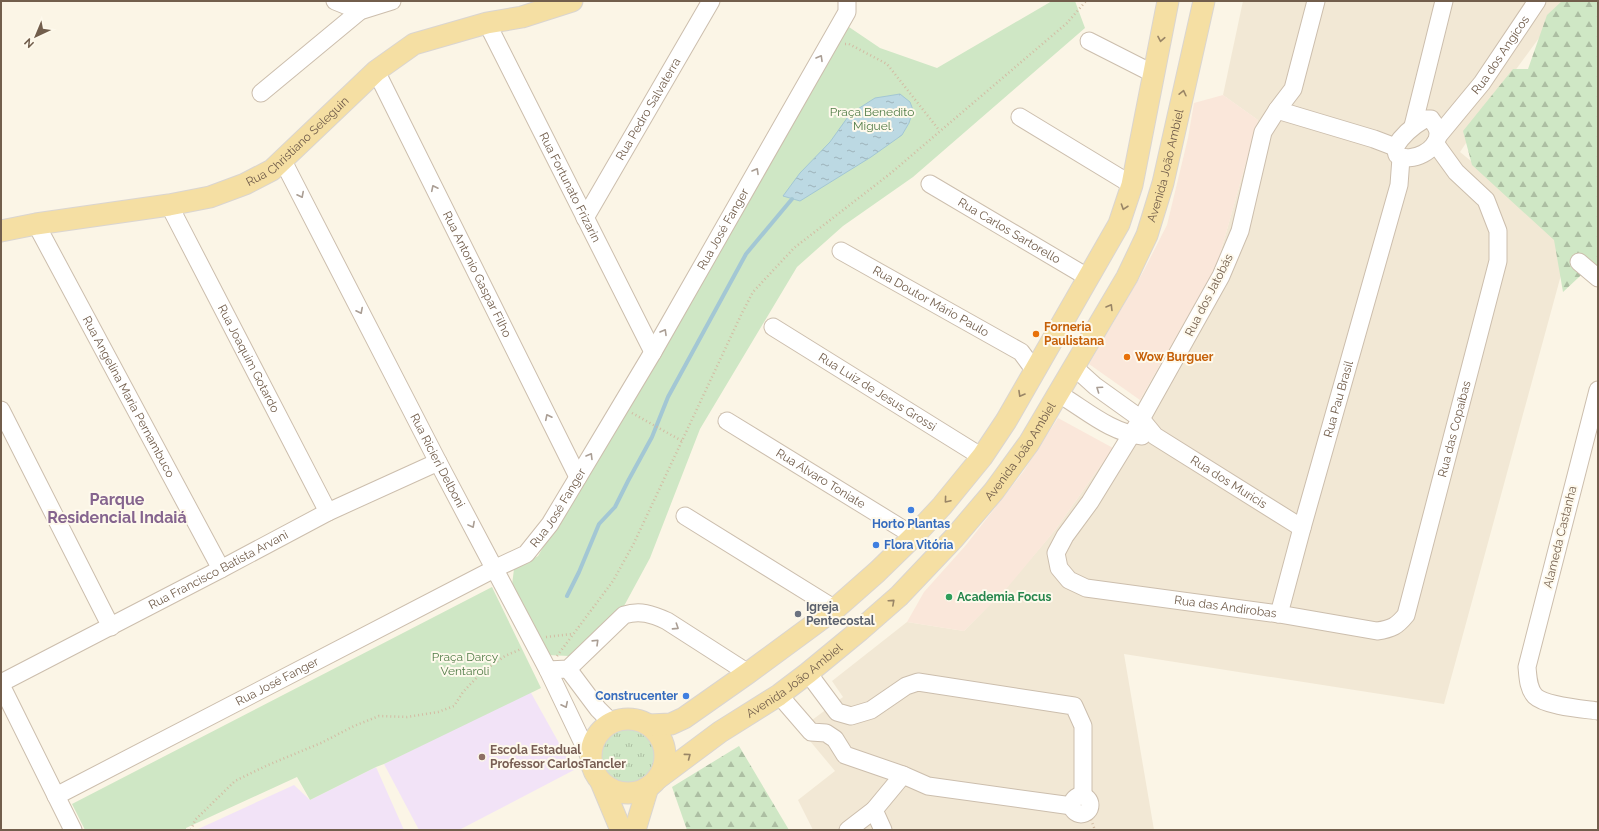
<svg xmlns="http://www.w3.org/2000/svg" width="1599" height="831" viewBox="0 0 1599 831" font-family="Raleway,sans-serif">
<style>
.residential{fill:#f2e8d5}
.commercial{fill:#fae7da}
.education{fill:#f2e3f7}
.grass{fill:url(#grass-tufts)}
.forest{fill:url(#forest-firs)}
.park{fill:#cfe7c5}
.water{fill:url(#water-ripples);stroke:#a3c7d4}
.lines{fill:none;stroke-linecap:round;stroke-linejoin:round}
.stream{stroke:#a3c7d4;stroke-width:4}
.minor-casing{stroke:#ccbead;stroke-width:19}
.major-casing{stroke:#dad5d0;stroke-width:23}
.path{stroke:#d3bba3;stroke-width:2.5;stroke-dasharray:1 3;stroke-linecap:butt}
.minor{stroke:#fff;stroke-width:17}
.major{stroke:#f5dfa3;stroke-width:21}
.oneway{stroke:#998566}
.oneway2{stroke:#aa9e94}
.food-dot{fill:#e8710a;stroke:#fef9ec;stroke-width:1.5}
.shop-dot{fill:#3f7fe0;stroke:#fef9ec;stroke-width:1.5}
.leisure-dot{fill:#2e9e5b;stroke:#fef9ec;stroke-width:1.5}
.worship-dot{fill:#6b7280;stroke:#fef9ec;stroke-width:1.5}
.education-dot{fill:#8d6e63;stroke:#fef9ec;stroke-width:1.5}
.labels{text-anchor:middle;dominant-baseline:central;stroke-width:4;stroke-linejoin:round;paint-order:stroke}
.street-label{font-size:12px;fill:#725e4c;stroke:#fef9ec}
.park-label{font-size:12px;fill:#527d48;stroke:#fef9ec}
.food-label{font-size:12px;font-weight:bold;fill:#c56008;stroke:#fef9ec;text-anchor:start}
.shop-label{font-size:12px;font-weight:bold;fill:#366cbe;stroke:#fef9ec}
.leisure-label{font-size:12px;font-weight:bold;fill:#27864d;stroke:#fef9ec;text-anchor:start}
.worship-label{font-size:12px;font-weight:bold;fill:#5b616d;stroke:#fef9ec;text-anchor:start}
.education-label{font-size:12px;font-weight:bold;fill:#785e54;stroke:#fef9ec;text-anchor:start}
.district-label{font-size:16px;font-weight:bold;fill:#85648e;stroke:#fef9ec}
</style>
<defs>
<pattern id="grass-tufts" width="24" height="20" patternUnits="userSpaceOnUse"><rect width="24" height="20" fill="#cfe7c5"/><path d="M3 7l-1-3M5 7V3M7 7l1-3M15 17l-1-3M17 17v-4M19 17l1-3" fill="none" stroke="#acbea2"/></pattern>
<pattern id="forest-firs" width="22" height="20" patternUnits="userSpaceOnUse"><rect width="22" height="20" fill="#cfe7c5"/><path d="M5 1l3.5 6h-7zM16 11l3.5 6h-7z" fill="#acbea2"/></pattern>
<pattern id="water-ripples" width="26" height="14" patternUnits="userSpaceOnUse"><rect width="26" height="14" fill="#bcd9e3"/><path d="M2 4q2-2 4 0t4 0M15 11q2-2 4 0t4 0" fill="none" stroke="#9db3ba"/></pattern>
</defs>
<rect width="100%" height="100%" fill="#fbf5e6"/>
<path class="residential" d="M1243,1H1568L1561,8L1506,83L1460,152L1570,242L1444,704L1124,654L1154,830H813L798,800L835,771L800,729L843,697L832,681L907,622L964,631L1006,588L1056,529L1113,448L1217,265L1258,120L1223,95Z"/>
<g class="commercial">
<path d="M1223,95L1258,120L1217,265L1140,400L1089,364L1143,272L1167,225L1188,138L1194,103Z"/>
<path d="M1058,418L1113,448L1056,529L1007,588L964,631L907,622L924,592L966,545L1023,472Z"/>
</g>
<g class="education">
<path d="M530,691L574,770L459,830H419L384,764Z"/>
<path d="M376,767L404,830H196L294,785L310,800Z"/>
</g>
<circle class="grass" cx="627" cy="755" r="29"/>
<g class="forest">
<path d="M1562,1H1598V266L1593,264L1563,292L1554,240L1472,165L1463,131L1513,69H1528L1547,15Z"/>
<path d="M739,746L789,830H687L672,787Z"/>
</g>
<g class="park">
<path d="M1052,1H1075L1085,28L913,177L843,226L797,267L700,429L650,558L624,606L569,656L547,655L512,585L514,569L538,556L846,25L880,48L937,68Z"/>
<path d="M492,587L541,688L384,764L376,767L310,800L297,777L186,828V830H85L72,804Z"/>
</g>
<path class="water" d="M900,94L910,102L913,110L909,123L902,135L871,157L800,201L783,196L800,173L830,142L850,114L875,98Z"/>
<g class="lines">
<path class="stream" d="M567,596L579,572L599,524L615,507L628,481L652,437L668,397L746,254L792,199"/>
<g class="minor-casing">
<g id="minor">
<path d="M335,1L360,11"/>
<path id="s1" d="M1316,1L1293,89L1277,110L1263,132L1240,231L1221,276L1141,419L1090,502L1065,536L1056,553L1059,568L1069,580L1086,588L1279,614L1377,631C1392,629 1397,626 1406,615L1498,261V231L1486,200L1456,172L1435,143"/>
<path id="s2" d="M487,23L653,352"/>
<path d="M1089,41L1154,74"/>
<path id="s3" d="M376,71L578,477"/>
<path d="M261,93L360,11L392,1"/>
<path d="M1277,110L1374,139L1395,147"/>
<path d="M1020,117L1132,185"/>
<path d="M1425,119H1431C1434,124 1438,127 1438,133C1439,150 1411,164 1397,155L1395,147C1403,134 1413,126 1425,119Z"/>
<path d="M1413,126L1444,1"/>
<path id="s4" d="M1439,135L1482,83L1537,1"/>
<path id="s5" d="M283,161L438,462L548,670L591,760"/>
<path id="s6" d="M930,184L1089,278"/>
<path id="s7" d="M169,205L328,512"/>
<path id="s8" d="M585,218L711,1"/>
<path id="s9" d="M36,224L221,569"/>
<path id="s10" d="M841,251L1021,352L1035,371"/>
<path d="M1579,262L1598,278"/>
<path id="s11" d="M773,327L982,457"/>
<path id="s12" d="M1074,367L1095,386L1141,419L1155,436L1302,528"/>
<path d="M1598,390L1527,667C1528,677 1528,688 1535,696C1545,706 1584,709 1598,711"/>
<path d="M1059,394C1086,410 1111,433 1142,436"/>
<path d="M1,410L111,627"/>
<path id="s13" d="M727,421L914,536"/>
<path d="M685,516L835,609"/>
<path id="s14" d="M1279,614L1302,528L1399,185L1401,158"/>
<path d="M568,669L598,709L612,723"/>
<path d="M548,670L568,669L624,615C640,610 652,614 667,621L748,673"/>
<path d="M808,673L837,712L851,716L871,710L906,686L918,682L1074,706L1083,726V795"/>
<path id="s15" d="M1,683L221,569L328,512L438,462"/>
<path d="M1,685L73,830"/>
<path d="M779,695L811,732L826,733L835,739L845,755L903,775L928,786L1072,806"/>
<circle cx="1081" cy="805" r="9"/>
<path id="s16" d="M56,796L496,568L526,554L550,524L653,352L847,12V1"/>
<path d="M874,810L883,830"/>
<path d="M848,830L874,810L903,775"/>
</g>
</g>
<g class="major-casing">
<g id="major">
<path id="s17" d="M1,231L36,224L169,205L210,197L245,184L272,170L376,71L414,44L487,23L522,17L572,1"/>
<circle cx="628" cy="756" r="37"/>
<path d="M649,725L671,724L684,718L748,673L835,609L877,572L914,536L942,506L982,457L1006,421L1119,224L1132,185L1168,1"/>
<path id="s18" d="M657,779L720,732L779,695L808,673L859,631L899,596L954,538L994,491L1029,443L1127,277L1147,235L1163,183L1204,1"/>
<path d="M601,782L621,830"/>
<path d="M635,830L648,787"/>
</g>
</g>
<g class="path">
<path d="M845,44H849L887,64L939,130"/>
<path d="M632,413L682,441"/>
<path d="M546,637L572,634"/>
<path d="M557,656L613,581L634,543L742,313L753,292L794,248L891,173L1067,23L1086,1"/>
<path d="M1088,812L1095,830"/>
<path d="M191,830L195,820L235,781L268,765L321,743L354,726L379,716L407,717L438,712L454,706L463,692L482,672L505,656L521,649"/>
</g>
<use href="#minor" class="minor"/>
<use href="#major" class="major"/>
</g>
<defs><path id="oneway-chevron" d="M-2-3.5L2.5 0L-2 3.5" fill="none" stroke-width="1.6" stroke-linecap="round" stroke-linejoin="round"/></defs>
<g class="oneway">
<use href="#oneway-chevron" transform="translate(1161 39) rotate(101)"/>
<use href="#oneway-chevron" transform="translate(1183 93) rotate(-77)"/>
<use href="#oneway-chevron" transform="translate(1124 207) rotate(109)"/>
<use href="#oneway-chevron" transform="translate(1110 307) rotate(-59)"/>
<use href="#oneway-chevron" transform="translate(1021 394) rotate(120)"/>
<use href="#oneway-chevron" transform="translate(947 500) rotate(130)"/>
<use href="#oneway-chevron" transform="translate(892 602) rotate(-42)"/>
<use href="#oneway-chevron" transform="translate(688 756) rotate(-37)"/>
</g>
<g class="oneway2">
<use href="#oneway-chevron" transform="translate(820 58) rotate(-60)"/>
<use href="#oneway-chevron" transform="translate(756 171) rotate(-60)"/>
<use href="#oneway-chevron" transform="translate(434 188) rotate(-116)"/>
<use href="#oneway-chevron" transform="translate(301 195) rotate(63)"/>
<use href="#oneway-chevron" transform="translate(360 311) rotate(63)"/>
<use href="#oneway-chevron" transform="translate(664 332) rotate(-60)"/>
<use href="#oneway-chevron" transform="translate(1099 389) rotate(-145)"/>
<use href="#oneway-chevron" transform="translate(548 417) rotate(-116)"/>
<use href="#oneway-chevron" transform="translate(590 456) rotate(-59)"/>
<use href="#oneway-chevron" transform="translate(472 525) rotate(62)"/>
<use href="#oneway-chevron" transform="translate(676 627) rotate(33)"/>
<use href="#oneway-chevron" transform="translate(596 642) rotate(-44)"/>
<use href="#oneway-chevron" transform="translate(565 705) rotate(64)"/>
</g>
<g class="food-dot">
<circle cx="1036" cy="334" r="4"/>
<circle cx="1127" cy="357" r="4"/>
</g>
<g class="shop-dot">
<circle cx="911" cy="510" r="4"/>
<circle cx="876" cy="545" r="4"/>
<circle cx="686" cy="696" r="4"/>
</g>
<circle class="leisure-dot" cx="949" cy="597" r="4"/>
<circle class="worship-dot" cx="798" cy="614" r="4"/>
<circle class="education-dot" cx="482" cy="757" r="4"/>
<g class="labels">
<g class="street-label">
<text stroke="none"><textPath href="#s4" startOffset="101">Rua dos Angicos</textPath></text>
<text stroke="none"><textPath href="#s8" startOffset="126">Rua Pedro Salvaterra</textPath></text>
<text stroke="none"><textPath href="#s17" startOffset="317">Rua Christiano Seleguin</textPath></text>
<text stroke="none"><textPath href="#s18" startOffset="816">Avenida João Ambiel</textPath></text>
<text stroke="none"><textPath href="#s2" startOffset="184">Rua Fortunato Frizarin</textPath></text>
<text stroke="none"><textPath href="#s16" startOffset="909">Rua José Fanger</textPath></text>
<text stroke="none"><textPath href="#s6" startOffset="92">Rua Carlos Sartorello</textPath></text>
<text stroke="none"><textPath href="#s3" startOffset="227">Rua Antonio Gaspar Filho</textPath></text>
<text transform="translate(1209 295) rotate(-63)">Rua dos Jatobás</text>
<text stroke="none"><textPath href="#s10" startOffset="103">Rua Doutor Mário Paulo</textPath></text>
<text stroke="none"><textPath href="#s7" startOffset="173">Rua Joaquim Gotardo</textPath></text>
<text stroke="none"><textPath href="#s11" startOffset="123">Rua Luiz de Jesus Grossi</textPath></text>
<text stroke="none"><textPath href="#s9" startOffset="196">Rua Angelina Maria Pernambuco</textPath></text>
<text stroke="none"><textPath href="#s14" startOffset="223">Rua Pau Brasil</textPath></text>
<text stroke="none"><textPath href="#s1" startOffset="1187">Rua das Copaíbas</textPath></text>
<text stroke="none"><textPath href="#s18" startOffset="493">Avenida João Ambiel</textPath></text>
<text stroke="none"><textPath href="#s5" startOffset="337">Rua Ricieri Delboni</textPath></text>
<text stroke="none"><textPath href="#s13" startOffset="110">Rua Álvaro Toniate</textPath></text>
<text stroke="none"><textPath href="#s12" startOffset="194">Rua dos Muricis</textPath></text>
<text stroke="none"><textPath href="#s16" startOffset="585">Rua José Fanger</textPath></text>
<text transform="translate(1560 537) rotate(-76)">Alameda Castanha</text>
<text stroke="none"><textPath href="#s15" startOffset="245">Rua Francisco Batista Arvani</textPath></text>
<text stroke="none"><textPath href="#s1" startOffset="807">Rua das Andirobas</textPath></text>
<text stroke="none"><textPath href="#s18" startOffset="169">Avenida João Ambiel</textPath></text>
<text stroke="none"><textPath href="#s16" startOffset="249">Rua José Fanger</textPath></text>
</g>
<g class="park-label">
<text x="872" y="112">Praça Benedito<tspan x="872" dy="14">Miguel</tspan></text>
<text x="465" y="657">Praça Darcy<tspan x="465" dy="14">Ventaroli</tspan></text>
</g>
<g class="food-label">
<text x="1044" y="327">Forneria<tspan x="1044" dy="14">Paulistana</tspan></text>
<text x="1135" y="357">Wow Burguer</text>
</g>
<g class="shop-label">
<text x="911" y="524">Horto Plantas</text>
<text x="884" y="545" text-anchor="start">Flora Vitória</text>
<text x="678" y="696" text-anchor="end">Construcenter</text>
</g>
<g class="leisure-label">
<text x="957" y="597">Academia Focus</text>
</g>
<g class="worship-label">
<text x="806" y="607">Igreja<tspan x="806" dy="14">Pentecostal</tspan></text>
</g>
<g class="education-label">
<text x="490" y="750">Escola Estadual<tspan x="490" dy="14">Professor CarlosTancler</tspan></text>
</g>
<g class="district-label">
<text x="117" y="499">Parque<tspan x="117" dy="18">Residencial Indaiá</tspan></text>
</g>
</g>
<rect width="1599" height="831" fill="none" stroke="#725e4c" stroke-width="4"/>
<g transform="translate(36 36) rotate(224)" stroke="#fef9ec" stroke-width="3" paint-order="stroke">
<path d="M0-3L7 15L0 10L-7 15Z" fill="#725e4c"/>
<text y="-6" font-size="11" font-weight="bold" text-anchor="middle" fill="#725e4c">N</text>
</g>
</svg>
